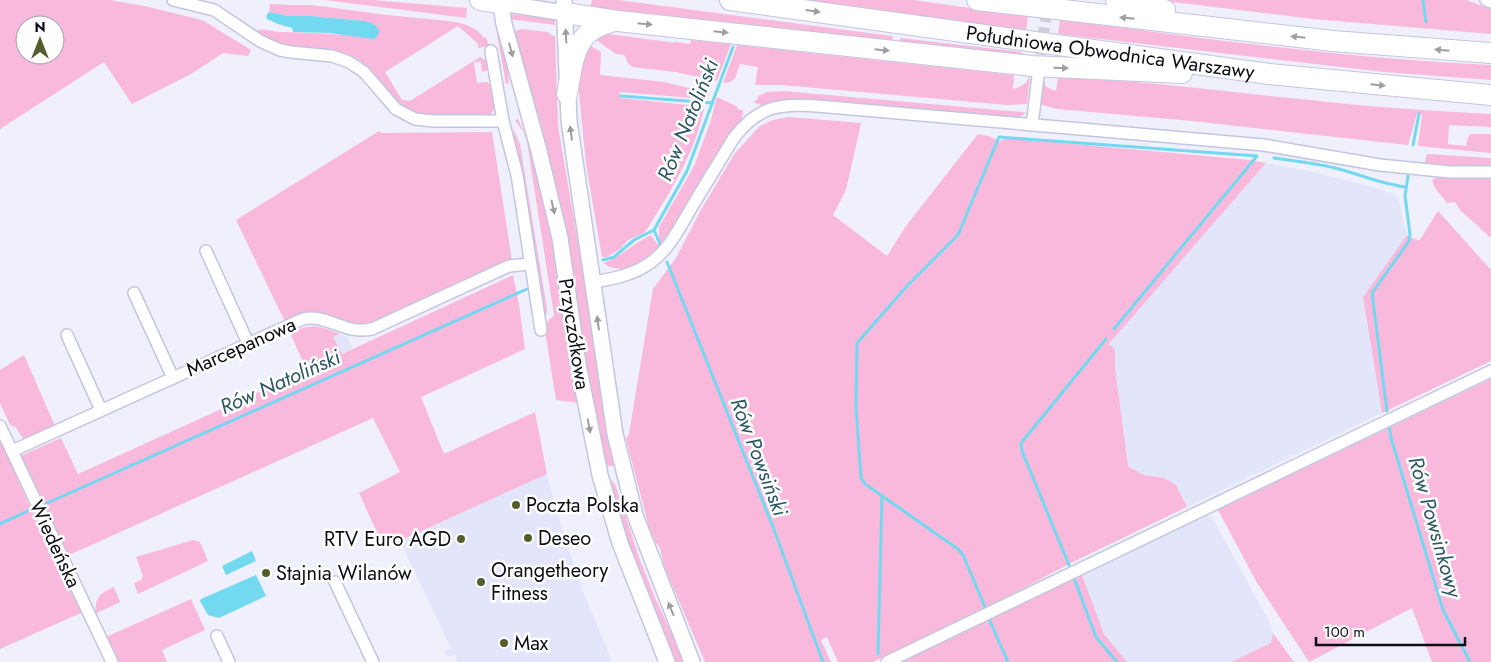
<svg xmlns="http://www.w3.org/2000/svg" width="1491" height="662" viewBox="0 0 1491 662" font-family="Jost,sans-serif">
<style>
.built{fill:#e3e5fa}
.green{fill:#f9b9dc;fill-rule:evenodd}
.water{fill:#73d9f1}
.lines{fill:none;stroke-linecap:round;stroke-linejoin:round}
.stream{stroke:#73d9f1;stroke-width:3}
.street-tunnel{stroke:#cdced8;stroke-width:11;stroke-dasharray:11 5.5;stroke-linecap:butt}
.street-casing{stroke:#c3c6e0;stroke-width:14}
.secondary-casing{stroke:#c3c6e0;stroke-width:18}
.highway-casing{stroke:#c3c6e0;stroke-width:22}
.street{stroke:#fff;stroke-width:11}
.secondary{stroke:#fff;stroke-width:15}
.highway{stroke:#fff;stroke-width:20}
.oneway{fill:#9e9ea1}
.poi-dot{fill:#545d2c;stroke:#fefefe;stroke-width:2}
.labels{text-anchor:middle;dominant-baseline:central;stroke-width:5;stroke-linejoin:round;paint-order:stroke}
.street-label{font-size:20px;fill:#0c0c15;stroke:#fefefe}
.poi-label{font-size:20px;fill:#0c0c15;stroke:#fefefe;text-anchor:start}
.water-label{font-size:21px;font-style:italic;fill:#2b5862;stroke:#fefefe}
</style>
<rect width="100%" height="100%" fill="#eff0fb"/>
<g class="built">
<path d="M1266,163L1318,173L1380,189L1398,196L1407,235L1363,297L1382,413L1187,507L1176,485L1164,478L1143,475L1128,466L1115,368V351L1108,345Z"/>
<path d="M340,334L348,337L353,349L341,354L333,337Z"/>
<path d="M547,474L560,523L583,591L612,662H458L454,654L447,657L444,651L451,648L400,541Z"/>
<path d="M1202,514L1212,517L1270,623L1273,633L1271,643L1231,662H1127L1104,634L1082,575Z"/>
</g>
<g class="green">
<path d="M0,0H110L149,7L202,20L251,50L248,56L223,53L191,74L132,104L104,62L0,129ZM25,25H55V55H25Z"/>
<path d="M325,0H373L467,8L466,18Z"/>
<path d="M592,0H618L892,36L893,41L900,44V38L1022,52V58L590,10Z"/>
<path d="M789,0H913L1028,16L1026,32Z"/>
<path d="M1156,0H1466L1491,9V34L1313,19Z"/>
<path d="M270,4L291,5H312L387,15L449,21C462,23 476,26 484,38L486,37L489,46L478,48V44L458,26L385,72L402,100L410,101L480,57L488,61V70L482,72L481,62H474L477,83L487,82L492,86C495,99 499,109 487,118C462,117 418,121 398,103C383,90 369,62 350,55C329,47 307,51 286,46C276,43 266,38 258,33L257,30C265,28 273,32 281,32C311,33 342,33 372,39L365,21L311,16H289L269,12Z"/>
<path d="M509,14L555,19V25L509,19Z"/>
<path d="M1060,19C1203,39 1347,58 1491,65V80L1384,72L1058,34Z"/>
<path d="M521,29L548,32L551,35L555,36L558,126L616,466H602L513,31Z"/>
<path d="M500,34L506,53L509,83L506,84L497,35Z"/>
<path d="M609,34L675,43V42L690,44L691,40L731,44L717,81L675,72L632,67L627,62L625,55L616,54L595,39Z"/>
<path d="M737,45L1014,75L1013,88L1015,89L1026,83L1030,75L1027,104L1007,105L782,85H755L758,67L740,64C735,76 738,82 723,83Z"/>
<path d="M591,46L601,52L600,75L664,82L710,93L707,98L703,99L620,92V98L699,106L704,109C695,152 672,189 649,226L644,233L628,240L620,249L607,257H602L586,164L578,82L587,47Z"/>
<path d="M1042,76H1044V80L1046,87L1056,91L1058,77C1142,80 1226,92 1310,100C1370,107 1431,111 1491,114V127L1449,125L1448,144L1466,146L1468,137L1471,134H1491V153L1418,146L1422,115L1417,114L1408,145L1192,121L1057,109L1039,104Z"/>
<path d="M783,91L1022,112L1026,113L1019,117L1011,119L800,99L782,100L763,106L753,102L757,100L758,96L767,92Z"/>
<path d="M717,97L736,106L739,110H743L742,120L737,125C721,152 704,178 688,204C676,223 665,248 646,260C634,269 616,273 603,263C621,257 634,243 651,235L657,244H659V227L694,166L710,123Z"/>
<path d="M788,117L861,123L846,190L833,215L887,256L906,226L978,134L988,136L1000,141L1007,138L1250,160L1266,163L1108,345L1112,346L1115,351V368L1128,466L1143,475L1164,478L1176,485L1187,507L1073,562L981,611L873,662H838L827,637L821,640L831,662H705L664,566L660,548L651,535L626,439L629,434L653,289L676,258L702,208L735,153L760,126L773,120Z"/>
<path d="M518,119L529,142L548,217L579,403L556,400L545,331L548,321L554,315L527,142L524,133L515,120Z"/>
<path d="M513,128L520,144L547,309V312L543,319L510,135L514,134Z"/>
<path d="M379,131L381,133L492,132L512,261L363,327L321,314L285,322L236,220Z"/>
<path d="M1427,154L1491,158V167L1424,165Z"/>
<path d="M1439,176L1491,177V238L1460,210L1455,202L1447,203L1435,188L1432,180Z"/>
<path d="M1438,211L1491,270V361L1382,413L1363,297L1407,235L1419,241Z"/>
<path d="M513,275L519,304L525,349L421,397L444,454L535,412L547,474L384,548L359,493L400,472L373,418L67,556L20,456L61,438L78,474L307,370L290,333C314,323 316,325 340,334L333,337L342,354Z"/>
<path d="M24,355L55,426L24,440L16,428L10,425L0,403V370Z"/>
<path d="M1491,379V662H1432L1412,608L1309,662L1256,581L1218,510Z"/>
<path d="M0,439L46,543L58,563L83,612L0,649Z"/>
<path d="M610,479L615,484L640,560L656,600L685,662H674L634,565L608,480Z"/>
<path d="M193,540L200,542L208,561L138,594L134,583L141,580L143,576L136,557Z"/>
<path d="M1082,575L1104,634L1127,662H898L982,620Z"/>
<path d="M114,587L120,602L95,614C96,597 98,594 114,587Z"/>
<path d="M191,599L205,630L162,650L167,662H118L106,637Z"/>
<path d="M1273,633L1294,662H1231L1271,643Z"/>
</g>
<g class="water">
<path d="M269,12L289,16H311L365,21L374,24L380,31L376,38L372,39L330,33L293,32L292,28L278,24L267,19L266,16Z"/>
<path d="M252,551L256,561L226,575L222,566Z"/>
<path d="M256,575L266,596L219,618L208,615L200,601L201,599Z"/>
</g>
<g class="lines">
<g class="stream">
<path d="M1423,0L1426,22"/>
<path d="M621,96L713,103"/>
<path d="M1413,145L1419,114"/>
<path d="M1274,158C1294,161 1315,163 1335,168C1359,174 1381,184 1406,187"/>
<path d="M654,230L660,244"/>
<path d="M603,260L614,257L634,240L654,230L687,171L733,47"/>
<path d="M667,262L773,527L823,662"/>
<path d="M1387,411L1372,293L1409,241L1410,234L1405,196L1408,176"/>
<path d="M1389,425L1391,438L1443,610L1470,662"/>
<path d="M45,504L527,289"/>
<path d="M0,524L30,510"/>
<path d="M1069,565L1022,451L1021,443L1106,339"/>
<path d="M1074,578L1096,637L1117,662"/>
<path d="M985,607L963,555L958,549L865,484L861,478L856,408L857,343L907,286L958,235L999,137L1257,156L1114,329"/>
<path d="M989,619L1008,662"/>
<path d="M878,654L882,496"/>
</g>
<path class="street-tunnel" d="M1038,71L1048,3"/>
<g class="street-casing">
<g id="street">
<path d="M173,0L214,10L260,41L280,50L291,52L332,56L349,62L364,72L396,109L415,119L433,121H503"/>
<path d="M1486,0L1491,2"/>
<path d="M491,51L503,121L517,175L541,330"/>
<path d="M1032,125L1038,76"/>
<path d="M206,251L248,343"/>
<path d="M593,282C613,279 633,275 650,263C670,249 681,225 693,205C706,183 720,161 733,139C757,107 778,103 817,106L1264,145L1380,165L1450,172H1491"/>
<path d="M134,293L173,378"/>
<path d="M67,335L101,410"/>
<path d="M0,426L112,662"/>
<path d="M12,451L303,319C327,313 343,335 372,329L509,266L530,264"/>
<path d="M335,582L373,662"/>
<path d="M217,636L229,662"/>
<path d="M887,662L1491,371"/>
</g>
</g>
<g class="secondary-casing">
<g id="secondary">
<path d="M500,0L504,24L539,151L560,238L578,364L600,475L620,543L667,662"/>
<path d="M564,0L569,121L615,434L635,515L692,662"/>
<path d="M500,3L565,13"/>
</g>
</g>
<g class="highway-casing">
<g id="highway">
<path d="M480,0L500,3"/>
<path id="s1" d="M730,0L1269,74L1491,95"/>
<path d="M977,0L1333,41L1491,53"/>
<path d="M1116,0L1165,10"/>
<path d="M565,13L618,21L1032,66L1182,73"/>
<path d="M567,94C574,58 573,30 615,21"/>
</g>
</g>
<use href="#street" class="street"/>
<use href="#secondary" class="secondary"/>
<use href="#highway" class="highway"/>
</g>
<defs><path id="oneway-solid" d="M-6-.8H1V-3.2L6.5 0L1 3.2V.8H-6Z" transform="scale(1.25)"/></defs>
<g class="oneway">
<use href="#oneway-solid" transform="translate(813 11) rotate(8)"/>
<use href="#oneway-solid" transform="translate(1127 18) rotate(-174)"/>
<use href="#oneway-solid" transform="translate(645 24) rotate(6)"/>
<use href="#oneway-solid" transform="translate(721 32) rotate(6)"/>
<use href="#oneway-solid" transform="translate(566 36) rotate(-93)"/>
<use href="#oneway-solid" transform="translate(1298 37) rotate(-174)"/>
<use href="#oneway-solid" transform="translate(511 50) rotate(75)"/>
<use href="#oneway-solid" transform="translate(882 50) rotate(6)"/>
<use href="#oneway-solid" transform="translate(1442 50) rotate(-175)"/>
<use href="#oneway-solid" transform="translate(1061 68) rotate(2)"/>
<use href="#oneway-solid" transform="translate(1378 85) rotate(6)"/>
<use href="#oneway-solid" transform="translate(571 133) rotate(-98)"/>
<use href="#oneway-solid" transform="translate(553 207) rotate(77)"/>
<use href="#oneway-solid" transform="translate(598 323) rotate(-98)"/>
<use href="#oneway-solid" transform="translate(589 426) rotate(80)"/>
<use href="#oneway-solid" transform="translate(671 609) rotate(-112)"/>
</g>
<g class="poi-dot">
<circle cx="516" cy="505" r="5"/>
<circle cx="528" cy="538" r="5"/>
<circle cx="461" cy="539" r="5"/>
<circle cx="266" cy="573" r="5"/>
<circle cx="481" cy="582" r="5"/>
<circle cx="504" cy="643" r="5"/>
</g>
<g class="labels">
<g class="street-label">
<text stroke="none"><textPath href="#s1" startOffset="384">Południowa Obwodnica Warszawy</textPath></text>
<text transform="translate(574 334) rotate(81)">Przyczółkowa</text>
<text transform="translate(241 347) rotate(-24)">Marcepanowa</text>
<text transform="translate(55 544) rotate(65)">Wiedeńska</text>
</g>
<g class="poi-label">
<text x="526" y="505">Poczta Polska</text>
<text x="538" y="538">Deseo</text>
<text x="451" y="539" text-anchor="end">RTV Euro AGD</text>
<text x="491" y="570">Orangetheory<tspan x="491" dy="23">Fitness</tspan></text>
<text x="276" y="573">Stajnia Wilanów</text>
<text x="514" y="643">Max</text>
</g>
<g class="water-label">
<text transform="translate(688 120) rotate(-68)">Rów Natoliński</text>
<text transform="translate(280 382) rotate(-24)">Rów Natoliński</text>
<text transform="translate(759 457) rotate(69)">Rów Powsiński</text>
<text transform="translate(1435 527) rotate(74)">Rów Powsinkowy</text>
</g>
</g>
<g transform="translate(40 40)"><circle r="24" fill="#fefefe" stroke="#9d9da1"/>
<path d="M0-4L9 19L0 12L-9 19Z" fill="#545d2c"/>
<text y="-8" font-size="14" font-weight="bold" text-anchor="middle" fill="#0c0c15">N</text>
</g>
<path d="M1316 637v8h149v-8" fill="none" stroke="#0c0c15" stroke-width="2.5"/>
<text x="1324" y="637" font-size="15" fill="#0c0c15" stroke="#fefefe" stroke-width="4" paint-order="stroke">100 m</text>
</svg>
